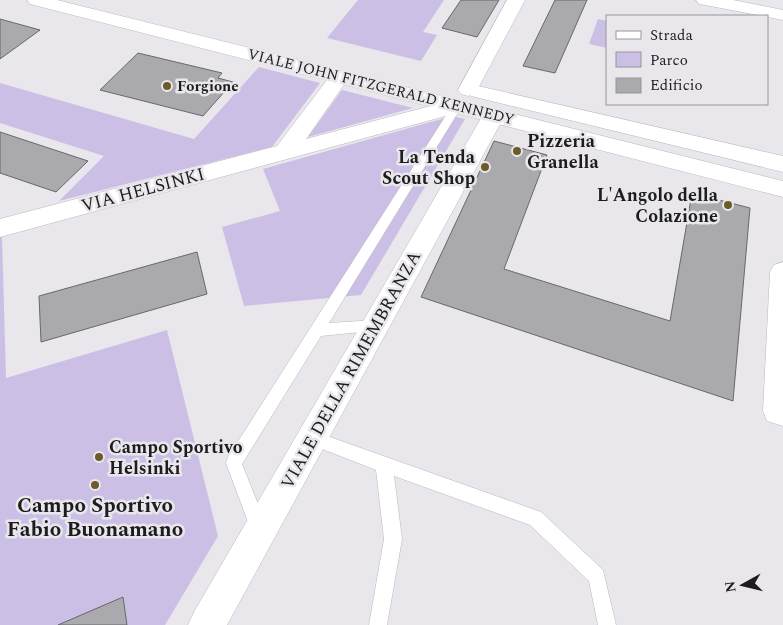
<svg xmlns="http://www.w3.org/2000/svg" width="783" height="625" viewBox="0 0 783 625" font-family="Spectral,serif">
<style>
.green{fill:#ccbfe5}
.building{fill:#aaa9ae;stroke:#68676b}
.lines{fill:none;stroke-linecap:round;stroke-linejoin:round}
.service-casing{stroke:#bab8bd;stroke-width:1}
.minor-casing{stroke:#bab8bd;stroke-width:1}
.tertiary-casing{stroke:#bab8bd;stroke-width:1}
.service{fill:#fff;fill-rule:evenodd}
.minor{fill:#fff;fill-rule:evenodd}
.tertiary{fill:#fff;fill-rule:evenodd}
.poi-dot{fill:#6c5b29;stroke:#e9e7ec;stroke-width:2}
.labels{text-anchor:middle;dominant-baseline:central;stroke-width:5;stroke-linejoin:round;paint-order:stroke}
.far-poi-label{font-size:15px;font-weight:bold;fill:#1d1c1e;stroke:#e9e7ec;text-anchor:start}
.far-street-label{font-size:15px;fill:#1d1c1e;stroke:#e9e7ec}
.poi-label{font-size:18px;font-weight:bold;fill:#1d1c1e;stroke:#e9e7ec;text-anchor:start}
.street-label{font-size:18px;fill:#1d1c1e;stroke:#e9e7ec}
.near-poi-label{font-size:21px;font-weight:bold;fill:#1d1c1e;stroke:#e9e7ec}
</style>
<rect width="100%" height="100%" fill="#e9e7ec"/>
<g class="green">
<path d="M358,0H444L423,32L437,35L421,61L327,38Z"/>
<path d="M598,19L607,21V48L589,44Z"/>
<path d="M259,67L320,83L272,147L59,201L104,156L0,123V83L194,139Z"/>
<path d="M342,90L413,108L308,137Z"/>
<path d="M452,116L465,119L361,295L244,306L222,227L280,211L263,169Z"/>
<path d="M2,236L6,378L167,330L218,536L165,625H0V237Z"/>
</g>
<g class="building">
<path d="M461,0H499L477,37L442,28Z"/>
<path d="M555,0H587L555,73L523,66Z"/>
<path d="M0,19L40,30L0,59Z"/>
<path d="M138,53L222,73L218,78L233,82L203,116L100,90Z"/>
<path d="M0,132L88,161L56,192L0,173Z"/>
<path d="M494,141L547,155L504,269L670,321L692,193L750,208L733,401L421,297Z"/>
<path d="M197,252L207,294L41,342L39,296Z"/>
<path d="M123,597L127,625H58Z"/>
</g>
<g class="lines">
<g class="service-casing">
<g id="service">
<path d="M457,103L462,106L329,323L376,320L381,322L383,326L381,330L321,336L242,464L268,529L265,535L259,538L253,535L226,463L228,457L452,106Z"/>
<path d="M313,431L541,512L603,570L616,625H598L589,581L530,525L394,476L402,539L387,625H369L384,539L376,470L307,443L305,438L307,433Z"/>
</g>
</g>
<g class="minor-casing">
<g id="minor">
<path d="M507,0H525L475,94L468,96L461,94L458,90Z"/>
<path d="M696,0H733L783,10V20L705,5L699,4Z"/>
<path d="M340,70L347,72L350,76L306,139L457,99L464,101L467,106L464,111L0,237V219L277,146L333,72Z"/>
<path d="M494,108L501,110L505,115L227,625H188L194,612L483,115L487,110Z"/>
<path d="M783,262V426L767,421L763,411L770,272L774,265Z"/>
</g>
</g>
<g class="tertiary-casing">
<g id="tertiary">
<path d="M27,0H57L783,181V197L30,4Z"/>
<path d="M478,86L783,156V172L471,96L468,92L471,88Z"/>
</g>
</g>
<use href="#service" class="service"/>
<use href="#minor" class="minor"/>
<use href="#tertiary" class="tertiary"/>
</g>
<g class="poi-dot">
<circle cx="167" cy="86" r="5"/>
<circle cx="517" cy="151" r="5"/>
<circle cx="485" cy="167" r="5"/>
<circle cx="728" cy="205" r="5"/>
<circle cx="99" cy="457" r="5"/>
<circle cx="95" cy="485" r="5"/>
</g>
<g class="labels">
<g class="far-poi-label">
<text x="177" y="86">Forgione</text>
</g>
<g class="far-street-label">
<text transform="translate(381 87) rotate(14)">VIALE JOHN FITZGERALD KENNEDY</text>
</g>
<g class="poi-label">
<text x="527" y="141">Pizzeria<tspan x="527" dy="21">Granella</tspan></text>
<text x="475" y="157" text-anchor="end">La Tenda<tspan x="475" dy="21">Scout Shop</tspan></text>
<text x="718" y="195" text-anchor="end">L'Angolo della<tspan x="718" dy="21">Colazione</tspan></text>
<text x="109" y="447">Campo Sportivo<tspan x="109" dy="21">Helsinki</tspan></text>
</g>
<g class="street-label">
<text transform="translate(143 190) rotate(-15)">VIA HELSINKI</text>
<text transform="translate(351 370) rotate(-61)">VIALE DELLA RIMEMBRANZA</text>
</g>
<g class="near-poi-label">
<text x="95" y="506">Campo Sportivo<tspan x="95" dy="24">Fabio Buonamano</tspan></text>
</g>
</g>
<rect x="606" y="15" width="162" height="90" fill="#e9e7ec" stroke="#97969a"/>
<rect x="616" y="31" width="25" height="8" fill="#ffffff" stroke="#97969a"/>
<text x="650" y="40" font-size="15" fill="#1d1c1e">Strada</text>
<rect x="616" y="52" width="25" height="15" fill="#ccbfe5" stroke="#97969a"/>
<text x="650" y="65" font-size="15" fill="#1d1c1e">Parco</text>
<rect x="616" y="78" width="25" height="15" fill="#aaa9ae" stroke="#97969a"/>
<text x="650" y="90" font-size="15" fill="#1d1c1e">Edificio</text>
<g transform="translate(743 585) rotate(262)" stroke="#e9e7ec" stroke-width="4" paint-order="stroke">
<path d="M0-4L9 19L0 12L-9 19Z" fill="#1d1c1e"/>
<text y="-8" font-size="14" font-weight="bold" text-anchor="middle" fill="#1d1c1e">N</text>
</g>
</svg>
